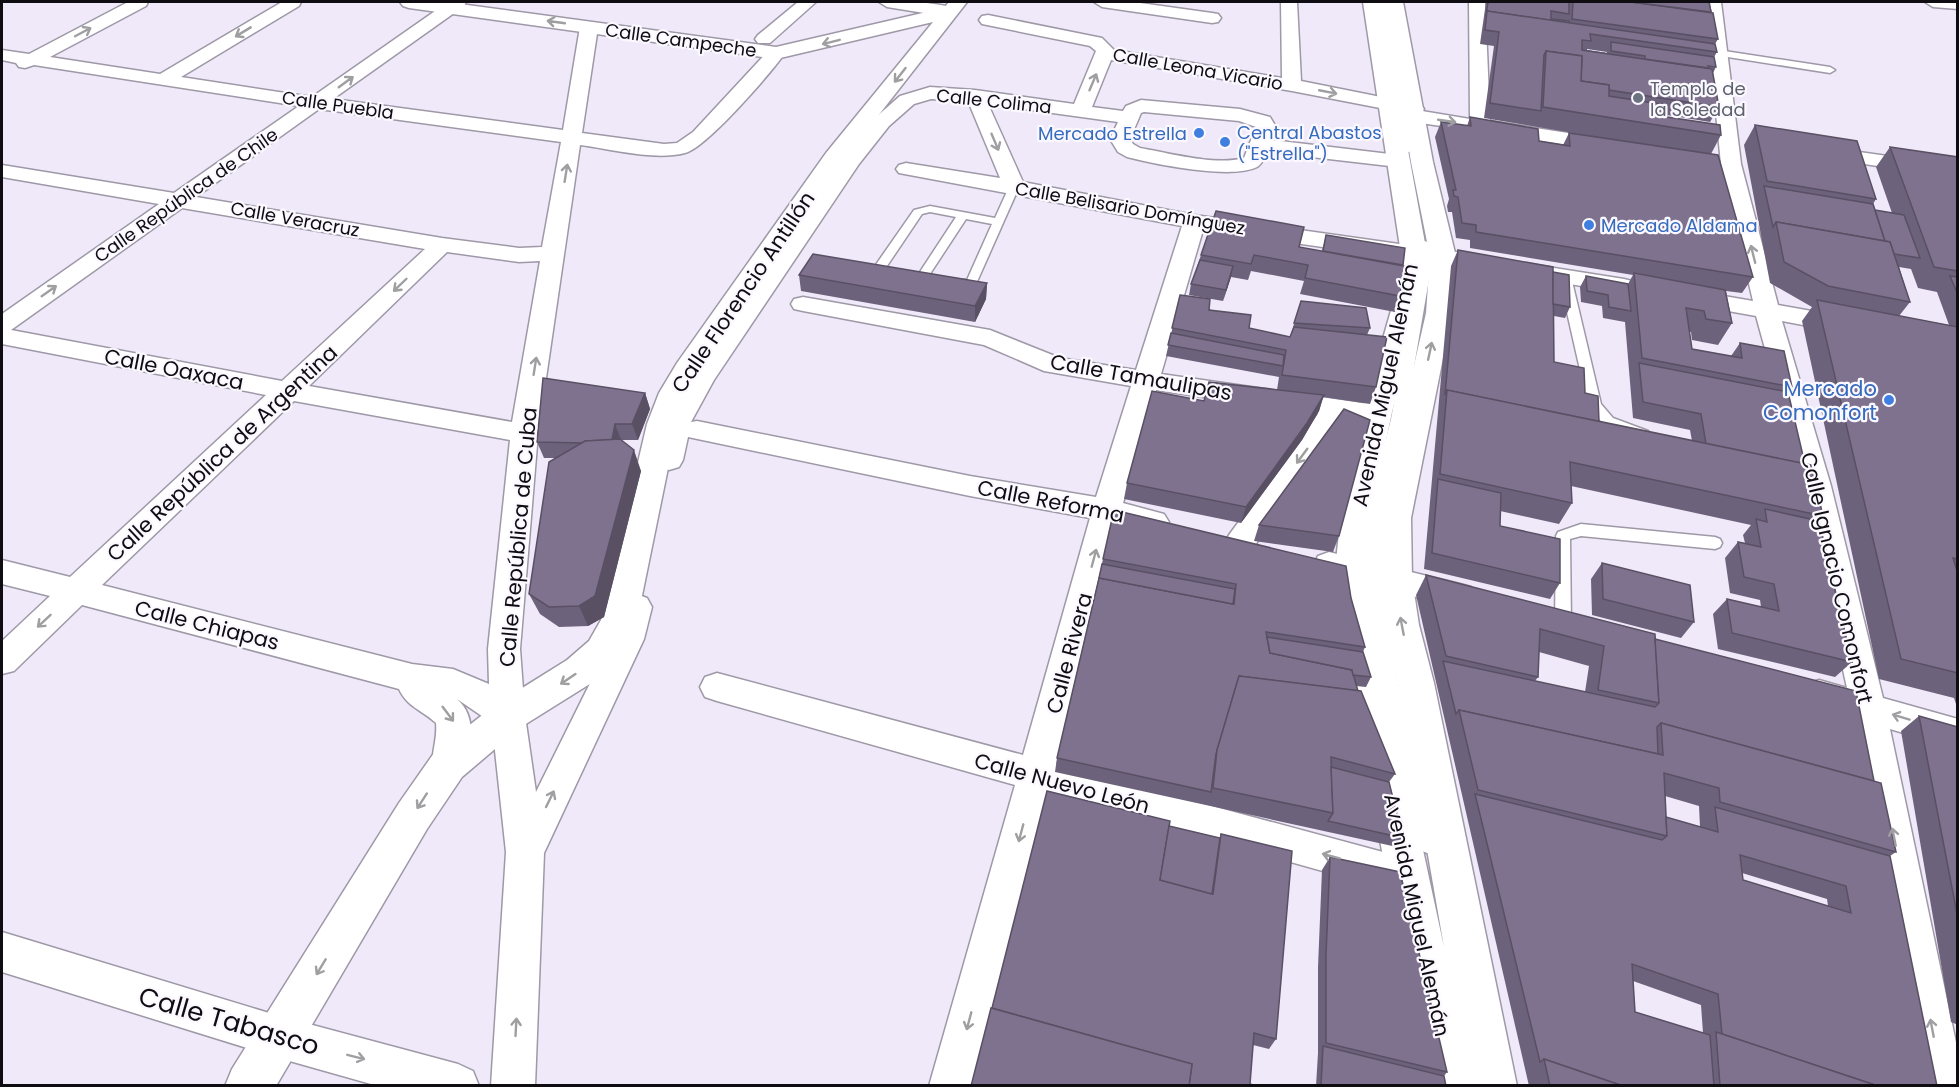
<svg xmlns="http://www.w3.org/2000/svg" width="1959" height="1087" viewBox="0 0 1959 1087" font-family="Poppins,sans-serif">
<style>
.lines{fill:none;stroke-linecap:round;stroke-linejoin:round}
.lane-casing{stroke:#9e98a7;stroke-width:3}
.street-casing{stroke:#9e98a7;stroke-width:3}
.secondary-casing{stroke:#9e98a7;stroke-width:3}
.lane{fill:#fff;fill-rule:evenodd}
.street{fill:#fff;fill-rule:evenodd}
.secondary{fill:#fff;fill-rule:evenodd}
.wall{fill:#6d627b;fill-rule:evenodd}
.shaded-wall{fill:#595064}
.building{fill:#7f728f;stroke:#595064;stroke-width:1.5;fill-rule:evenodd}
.oneway{stroke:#9f9ea0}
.worship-dot{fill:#6b7280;stroke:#fbf8ff;stroke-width:2}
.shop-dot{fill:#3f7fe0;stroke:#fbf8ff;stroke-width:2}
.labels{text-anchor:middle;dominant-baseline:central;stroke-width:4.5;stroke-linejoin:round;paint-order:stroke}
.far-street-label{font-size:18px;fill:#0f0c12;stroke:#fbf8ff}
.far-worship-label{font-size:18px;fill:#5b616d;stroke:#fbf8ff;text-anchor:start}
.far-shop-label{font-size:18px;fill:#366cbe;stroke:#fbf8ff;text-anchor:start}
.street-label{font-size:21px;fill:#0f0c12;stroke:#fbf8ff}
.shop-label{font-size:21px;fill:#366cbe;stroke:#fbf8ff;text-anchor:end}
.near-street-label{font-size:26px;fill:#0f0c12;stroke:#fbf8ff}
</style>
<rect width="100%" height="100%" fill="#f0e9f9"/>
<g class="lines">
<g class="lane-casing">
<g id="lane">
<path d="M1380,2H1388L1412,150L1407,153L1402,150Z"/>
<path d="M1718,50L1830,67L1835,70L1830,73L1715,55L1714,53Z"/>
<path d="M1014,184L1019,187L976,284L962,289L947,283L953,279L967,280L992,224L966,219L926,280L922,282L916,278L956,217L930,212L922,214L887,266L889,270L898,272V276C887,279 881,276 875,266L914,210L930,206L995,218L1009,187Z"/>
<path d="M1425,241L1431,244L1433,256L1405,419L1380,520L1381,574L1393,660L1436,844L1434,850L1427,853L1420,850L1418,844L1377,660L1365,574L1366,520L1391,419L1421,256L1419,244Z"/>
<path d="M1565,273L1571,277L1601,404L1613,418L1648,431L1650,434L1648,437H1638L1603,424L1588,405L1559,277Z"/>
<path d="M1581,524L1715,537L1720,539L1722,543L1720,547L1715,549L1581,536L1570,539L1571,624L1569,629L1563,630L1557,629L1555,624L1556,536L1558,532Z"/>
</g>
</g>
<g class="street-casing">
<g id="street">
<path d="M128,2H148L146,6L50,57L160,74L282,2H301L299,6L181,77L312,97L448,2H466L464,6L333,99L563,130L580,27L583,23H595L598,27L582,133L664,144L677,143L693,132L770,49H782L785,53C771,73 706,148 685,153C655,161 611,149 580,145L538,433L520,649L525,716L536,792L612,639L625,598L636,594L647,598L652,607L644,639L544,853L535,1086H491L506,852L492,723L457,699C479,718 471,753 461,776L448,781L435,776C428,759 438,742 436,723C422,710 407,707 399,689L82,605L14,671L2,674V641L50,596L2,584V560L70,577L266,395L2,344V314L159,204L2,177V165L174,193L299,106L34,65L25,68L19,67L16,63L2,60V50L29,54ZM319,109L561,142L542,247L519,248L442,238L196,197ZM182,208L425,249L282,381L11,330ZM447,252L519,262L540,261L512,422L309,386ZM294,401L510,440L488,649L489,684L453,669L412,664L102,585Z"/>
<path d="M798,2H816L770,43H758L755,39L758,35Z"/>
<path d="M879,2C903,0 931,2 955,8L957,12L955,16L949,17L887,7Z"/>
<path d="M1094,2H1133L1212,13L1218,14L1221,18L1218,22L1212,23L1102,7Z"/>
<path d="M1281,2H1297L1301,81L1421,105L1424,109L1422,111L1470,119L1469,2H1485L1490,121L1607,139L1614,141L1617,145L1614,149L1607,151L1414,122L1407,120L1404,116L1406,113L1292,91L1111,60L1092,107L1123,111L1126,106L1141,100L1240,109L1270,117L1276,127L1272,140L1398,155L1405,157L1408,161L1405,165L1398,167L1268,152C1265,157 1262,164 1257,167C1232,180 1154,164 1127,157L1118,152L1110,139L1118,122L988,104L1023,182L1194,215L1470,254L1478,256L1482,261L1478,266L1470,268L1203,230L1161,374L1376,405L1385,408L1389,414L1385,420L1376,423L1343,418L1251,551L1240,554L1229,551L1225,543L1229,535L1318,414L1156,390L1123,503L1164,514L1169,522L1164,530L1154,533L1118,524L1056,764L1394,855L1407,860L1413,873L1407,886L1394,891L1048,794L973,1086H929L1015,785L717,701L705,697L700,687L705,677L717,673L1023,755L1090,518L970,496L688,437L683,460L679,467L669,470L659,467L655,460L666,418L693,372L844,156L875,118L900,96L930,87L975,90L1074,104L1096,51L1090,46L982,24L979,20L982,16L988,15L1102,38L1114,50L1282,78ZM931,99L968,101L1000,178L906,163L899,165L896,169L899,173L1182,226L1136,370L1060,358L990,330L803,297L794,299L791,304L794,309L803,311L984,345L1044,371L1131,386L1096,497L970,476L697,421L691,422L714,380L859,164L889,126L914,104ZM1144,112L1239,121L1256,127L1244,158C1215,166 1169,153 1140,148L1133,144L1130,139L1141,113Z"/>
<path d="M1705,2H1721L1741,164L1778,305L1845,317L1854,320L1857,325L1854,330L1845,333L1782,321L1831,486L1883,698L1958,719V749L1890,729L1958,1052V1086H1921L1853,718L1807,704L1802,694L1807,684L1819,680L1847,688L1803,486L1756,316L1689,304L1681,302L1677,297L1681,292L1689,290L1753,301L1721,164Z"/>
<path d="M1925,2H1958V9L1933,7Z"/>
<path d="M1824,147L1958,166V178L1817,157L1814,153L1817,149Z"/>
<path d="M1529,264L1624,279L1632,281L1636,286L1632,291L1624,293L1521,276L1517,271L1521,266Z"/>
<path d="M1329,552L1460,584L1471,587L1476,596L1471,605L1460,608L1318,572L1314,564L1318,556Z"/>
<path d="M2,932L279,1016L458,1064L473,1071L479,1086H378L279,1058L2,972Z"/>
</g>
</g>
<g class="secondary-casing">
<g id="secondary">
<path d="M400,2H445L776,47L944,8L949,2H967L842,162L700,371L687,393L677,424L637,620L625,645L615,661L593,682L521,727L462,777L427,829L276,1086H225L232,1069L399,803L434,753L495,705L567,660L589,641L601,620L647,424L659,393L677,363L826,153L933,22L776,59L409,8L403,6Z"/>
<path d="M1363,2H1381L1427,254L1420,300L1392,412L1376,488L1369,570L1377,637L1444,947L1398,683L1383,625L1378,579L1379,518L1426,313L1430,257L1411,162L1385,2H1403L1433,162L1456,257L1452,313L1411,518L1412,579L1419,625L1434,683L1517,1086H1427L1341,637L1335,570L1344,488L1362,412L1394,300L1401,254Z"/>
</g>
</g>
<use href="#lane" class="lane"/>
<use href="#street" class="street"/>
<use href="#secondary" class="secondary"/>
</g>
<g class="wall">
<path d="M1486,2H1711L1710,4L1718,39L1715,44L1717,52L1714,57L1716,67L1713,73L1719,107L1710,122L1667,115V117L1721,135L1711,154L1753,277L1742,293L1726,291L1732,323L1718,345L1692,340L1691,332H1689L1692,349L1731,356L1740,343L1792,387L1788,392L1805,464L1823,516L1819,521L1852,662L1835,677L1718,649L1713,614L1727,599L1761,607L1760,600L1730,593L1725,558L1738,542L1745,543L1743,535L1751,525L1571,486L1572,503L1559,524L1500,511V526L1560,583L1550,599L1424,569L1451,266L1458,250L1553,272L1570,307L1565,318L1554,316V362L1585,393L1599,422L1692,441L1690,430L1633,418L1625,322L1603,318L1602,306L1581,302L1580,287L1586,276L1628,284L1633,275L1470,248V240L1456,238L1452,212H1448L1447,206L1449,199L1435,137L1441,122L1467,126L1470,117L1539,141L1563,145L1569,133L1615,140L1484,118L1494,46L1480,44ZM1587,49L1607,52V53L1587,50Z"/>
<path d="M1755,125L1876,199L1873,204L1875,210L1892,213L1876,167L1890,147L1958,157V710L1954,698L1879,679L1802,321L1812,307L1770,283L1744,145ZM1899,267L1911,269L1918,288L1937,292L1949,325L1899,316L1910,302Z"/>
<path d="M1326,235L1400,296L1395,312L1300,294L1304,281L1251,271L1248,280L1231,277L1223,301L1189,295L1191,284L1201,255L1299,247L1322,251Z"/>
<path d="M799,275L987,283L986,299L975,322L801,291Z"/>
<path d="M1180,295L1249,328L1290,337L1301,301L1370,328L1367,335L1376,387L1370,404L1323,397L1319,411L1302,440L1241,523L1124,499L1127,483L1204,401L1277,390L1279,377L1166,356Z"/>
<path d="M645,393L650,409L638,440H621L641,471L604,617L588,626L559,627L540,614L529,594L556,458H544L537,442Z"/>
<path d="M1259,525L1339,536L1333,552L1254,541Z"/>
<path d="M1103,559L1351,598L1365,647L1363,652L1371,677L1366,687L1356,686L1395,774L1389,782L1403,838L1397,847L1055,772L1057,758Z"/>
<path d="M1602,563L1694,622L1681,638L1592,615L1591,579Z"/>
<path d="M1426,575L1655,639L1874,781L1896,852L1890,856L1937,1086H1529L1416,595ZM1539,652L1589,666L1585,692L1535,681L1538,677ZM1665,796L1699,806L1700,827L1666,817ZM1742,873L1827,899L1828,906L1743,880ZM1633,981L1701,1005L1703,1033L1635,1012Z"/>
<path d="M1919,716L1958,727V1025L1951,1022L1901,731Z"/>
<path d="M1169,826L1220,838L1221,834L1276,1039L1269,1049L1253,1045L992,1008Z"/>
<path d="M1330,857L1447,1072L1444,1076L1446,1086H1316L1318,1053V967L1322,870Z"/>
</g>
<g class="shaded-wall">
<path d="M1233,266L1231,277L1223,301L1226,290Z"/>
<path d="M987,283L986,299L975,322V306Z"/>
<path d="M645,393L650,409L638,440L632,424Z"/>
<path d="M1324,395L1319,411L1302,440L1241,523L1246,507Z"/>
<path d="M615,424L621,440L612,443Z"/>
<path d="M634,450L641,471L604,617L588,626L579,606Z"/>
</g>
<g class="building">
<path d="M1488,2H1569V14L1551,11V19L1569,21V23L1487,11L1486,16Z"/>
<path d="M1573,2H1631L1713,13L1718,39L1572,19Z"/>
<path d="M1631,2H1709L1711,12Z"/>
<path d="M1487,11L1715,44L1717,52L1590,34L1591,41L1582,40V50L1712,69L1719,107L1609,90V85L1581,81L1582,56L1546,51L1544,55L1541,111L1490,103L1499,32L1485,30Z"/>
<path d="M1611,42L1714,57L1716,67L1708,66L1709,68L1645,59V56L1611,51Z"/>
<path d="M1546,51L1582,56L1581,81L1609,85V96L1666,105L1667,117L1720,125L1721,135L1543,107Z"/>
<path d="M1470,117L1538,129L1539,141L1570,146L1569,133L1718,155L1753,277L1476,232V225L1462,223L1458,197L1454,196L1453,190H1456L1441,122L1471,126Z"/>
<path d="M1755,125L1857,141L1876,199L1767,181Z"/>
<path d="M1890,147L1958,157V271L1934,267Z"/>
<path d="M1764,186L1873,204L1885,241L1776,222L1773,227Z"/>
<path d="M1875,210L1904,215L1920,258L1894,254L1890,242L1885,241Z"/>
<path d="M1216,211L1304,227L1299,247L1404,266L1400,296L1305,278L1308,265L1254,255L1251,264L1201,255Z"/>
<path d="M1776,222L1890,242L1910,302L1828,286L1784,262Z"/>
<path d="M1326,235L1405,248L1403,265L1323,251Z"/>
<path d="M1458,250L1553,267L1554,362L1584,368L1585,393L1598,396L1599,422L1447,390L1445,395Z"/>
<path d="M813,254L987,283L975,306L799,275Z"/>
<path d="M1200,260L1233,266L1226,290L1191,284Z"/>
<path d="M1553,272L1569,275L1570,307L1553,304Z"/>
<path d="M1634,273L1725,290L1732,323L1706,319L1704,311L1686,308L1692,349L1742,358L1740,343L1784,351L1792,387L1642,358Z"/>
<path d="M1586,276L1628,284L1631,311L1609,307L1608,295L1587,291Z"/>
<path d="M1950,276L1958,277V295Z"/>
<path d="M1180,295L1210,299L1209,310L1251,315L1249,328L1290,337L1294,327L1387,337L1376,387L1282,375L1286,350L1172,328Z"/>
<path d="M1817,300L1958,327V559L1953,558L1958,574V673L1901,659Z"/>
<path d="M1301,301L1366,308L1370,328L1294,323Z"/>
<path d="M1171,333L1284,355L1283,366L1168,345Z"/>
<path d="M1639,363L1788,392L1805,464L1706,444L1701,414L1643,402Z"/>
<path d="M543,378L645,393L632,424H615L612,440L585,441L583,443L537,442Z"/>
<path d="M1209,382L1324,395L1307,423L1246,507L1127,483L1152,391L1204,401Z"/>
<path d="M1447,390L1811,465L1823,516L1570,462L1572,503L1440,474Z"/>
<path d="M1344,409L1370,420L1339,536L1259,525Z"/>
<path d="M620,439L634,450L595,596L579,606L549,607L529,594L549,462L585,441Z"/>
<path d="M1438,479L1501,493L1500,526L1560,539V583L1432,553Z"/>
<path d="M1765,509L1819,521L1852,662L1732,633L1727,599L1779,611L1774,584L1744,577L1738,542L1761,547L1756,519L1767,522Z"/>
<path d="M1114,510L1346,566L1351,598L1365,647L1266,632L1270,653L1352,670L1358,691L1239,676L1216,754L1211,792L1057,758L1099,578L1234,604L1236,584L1103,559Z"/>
<path d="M1602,563L1690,585L1694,622L1603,599Z"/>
<path d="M1102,564L1235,589L1233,604L1099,578Z"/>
<path d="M1426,575L1655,634L1659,703L1598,690L1604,646L1540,629L1538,677L1446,656Z"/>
<path d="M1267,637L1363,652L1371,677L1353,675L1352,670L1270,653Z"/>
<path d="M1655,639L1856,691L1874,781L1661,723L1657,727L1658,754L1459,710L1456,714L1443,661L1655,707L1659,703Z"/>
<path d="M1239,676L1361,691L1395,774L1331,757L1333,813L1213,788L1217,750Z"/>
<path d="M1459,710L1663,755L1661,723L1881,783L1896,852L1720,802L1719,788L1664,773L1667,836L1478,790Z"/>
<path d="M1919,716L1958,727V919Z"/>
<path d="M1331,767L1389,782L1403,838L1328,821L1333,813Z"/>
<path d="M1047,791L1170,821L1160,880L1213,894L1221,834L1292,851L1276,1039L1254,1033L1250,1084L1256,1086H1189L1192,1064L992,1008Z"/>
<path d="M1475,794L1662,840L1667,836L1666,817L1718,832L1715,807L1890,856L1937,1086H1878L1722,1034L1718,994L1632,964L1635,1012L1710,1035L1714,1086H1623L1544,1059L1540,1062ZM1740,855L1846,886L1851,913L1743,880Z"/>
<path d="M1169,826L1220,838L1212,894L1160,880Z"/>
<path d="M1330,857L1400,872L1447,1072L1326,1043V955Z"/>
<path d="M991,1008L1192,1064L1189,1086H971Z"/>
<path d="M1716,1032L1878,1086H1720Z"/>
<path d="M1323,1046L1444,1076L1446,1086H1321Z"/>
<path d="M1544,1059L1623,1086H1550Z"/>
</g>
<defs><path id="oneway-shaft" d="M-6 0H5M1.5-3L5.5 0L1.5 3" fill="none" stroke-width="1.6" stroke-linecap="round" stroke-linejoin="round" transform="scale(1.5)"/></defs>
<g class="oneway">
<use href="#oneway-shaft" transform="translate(556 22) rotate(-172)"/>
<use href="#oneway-shaft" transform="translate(83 32) rotate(-28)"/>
<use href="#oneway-shaft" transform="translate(243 32) rotate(149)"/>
<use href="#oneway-shaft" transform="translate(831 42) rotate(166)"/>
<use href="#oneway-shaft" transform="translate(900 75) rotate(128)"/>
<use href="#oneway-shaft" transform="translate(346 82) rotate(-36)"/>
<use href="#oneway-shaft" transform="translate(1093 82) rotate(-67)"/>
<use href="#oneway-shaft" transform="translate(1328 92) rotate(11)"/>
<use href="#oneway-shaft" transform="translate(1447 121) rotate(8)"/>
<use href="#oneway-shaft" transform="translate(995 142) rotate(67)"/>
<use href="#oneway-shaft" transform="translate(566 173) rotate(-81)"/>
<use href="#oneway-shaft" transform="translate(1753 254) rotate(-104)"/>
<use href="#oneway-shaft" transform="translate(400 285) rotate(136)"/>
<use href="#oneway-shaft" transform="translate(49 291) rotate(-35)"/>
<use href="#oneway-shaft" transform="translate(1430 351) rotate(-78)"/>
<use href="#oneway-shaft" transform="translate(535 366) rotate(-81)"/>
<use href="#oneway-shaft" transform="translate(1302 456) rotate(126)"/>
<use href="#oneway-shaft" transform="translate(1094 558) rotate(-75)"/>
<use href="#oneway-shaft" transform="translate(44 621) rotate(137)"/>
<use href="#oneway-shaft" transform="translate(1402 626) rotate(-101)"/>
<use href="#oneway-shaft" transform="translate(568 679) rotate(146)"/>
<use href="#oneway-shaft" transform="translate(448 714) rotate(53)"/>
<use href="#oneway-shaft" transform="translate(1901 717) rotate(-163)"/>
<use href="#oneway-shaft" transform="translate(550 799) rotate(-64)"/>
<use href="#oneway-shaft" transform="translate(422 801) rotate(123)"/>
<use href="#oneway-shaft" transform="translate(1021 833) rotate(105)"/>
<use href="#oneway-shaft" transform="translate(1894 837) rotate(-101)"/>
<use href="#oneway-shaft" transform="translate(1331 856) rotate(-165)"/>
<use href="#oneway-shaft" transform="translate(321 967) rotate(121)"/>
<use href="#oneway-shaft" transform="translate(969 1021) rotate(105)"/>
<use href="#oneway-shaft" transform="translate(516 1027) rotate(-87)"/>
<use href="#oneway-shaft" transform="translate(1932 1028) rotate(-101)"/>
<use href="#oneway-shaft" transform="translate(356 1057) rotate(14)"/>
</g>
<circle class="worship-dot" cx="1638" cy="98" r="6"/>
<g class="shop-dot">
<circle cx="1199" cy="133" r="6"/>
<circle cx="1225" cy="142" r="6"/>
<circle cx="1589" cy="225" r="6"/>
<circle cx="1889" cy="400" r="6"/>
</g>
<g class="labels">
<g class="far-street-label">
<text transform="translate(681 40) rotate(8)">Calle Campeche</text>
<text transform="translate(1198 69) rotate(10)">Calle Leona Vicario</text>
<text transform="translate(994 101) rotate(6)">Calle Colima</text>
<text transform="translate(338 105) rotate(8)">Calle Puebla</text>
<text transform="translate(186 195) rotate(-35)">Calle República de Chile</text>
<text transform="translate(1130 208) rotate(10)">Calle Belisario Domínguez</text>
<text transform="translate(295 219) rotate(10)">Calle Veracruz</text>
</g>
<g class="far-worship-label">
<text x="1650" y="88">Templo de<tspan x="1650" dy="21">la Soledad</tspan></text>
</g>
<g class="far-shop-label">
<text x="1237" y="132">Central Abastos<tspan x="1237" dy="21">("Estrella")</tspan></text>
<text x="1187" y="133" text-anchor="end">Mercado Estrella</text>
<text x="1601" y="225">Mercado Aldama</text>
</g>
<g class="street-label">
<text transform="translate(743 292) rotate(-56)">Calle Florencio Antillón</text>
<text transform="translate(174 369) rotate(11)">Calle Oaxaca</text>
<text transform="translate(1141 377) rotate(10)">Calle Tamaulipas</text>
<text transform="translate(1385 385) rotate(-78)">Avenida Miguel Alemán</text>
<text transform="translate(222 453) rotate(-43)">Calle República de Argentina</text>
<text transform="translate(1051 501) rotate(11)">Calle Reforma</text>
<text transform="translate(518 537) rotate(-85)">Calle República de Cuba</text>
<text transform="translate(1837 578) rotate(77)">Calle Ignacio Comonfort</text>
<text transform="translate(207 625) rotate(14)">Calle Chiapas</text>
<text transform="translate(1069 653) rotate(-75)">Calle Rivera</text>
<text transform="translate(1062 783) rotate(15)">Calle Nuevo León</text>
<text transform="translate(1417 915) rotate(78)">Avenida Miguel Alemán</text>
</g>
<g class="shop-label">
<text x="1877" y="388">Mercado<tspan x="1877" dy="24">Comonfort</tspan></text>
</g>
<g class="near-street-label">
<text transform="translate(229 1021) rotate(16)">Calle Tabasco</text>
</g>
</g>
<rect width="1959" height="1087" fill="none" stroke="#0f0c12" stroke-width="6"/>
</svg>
